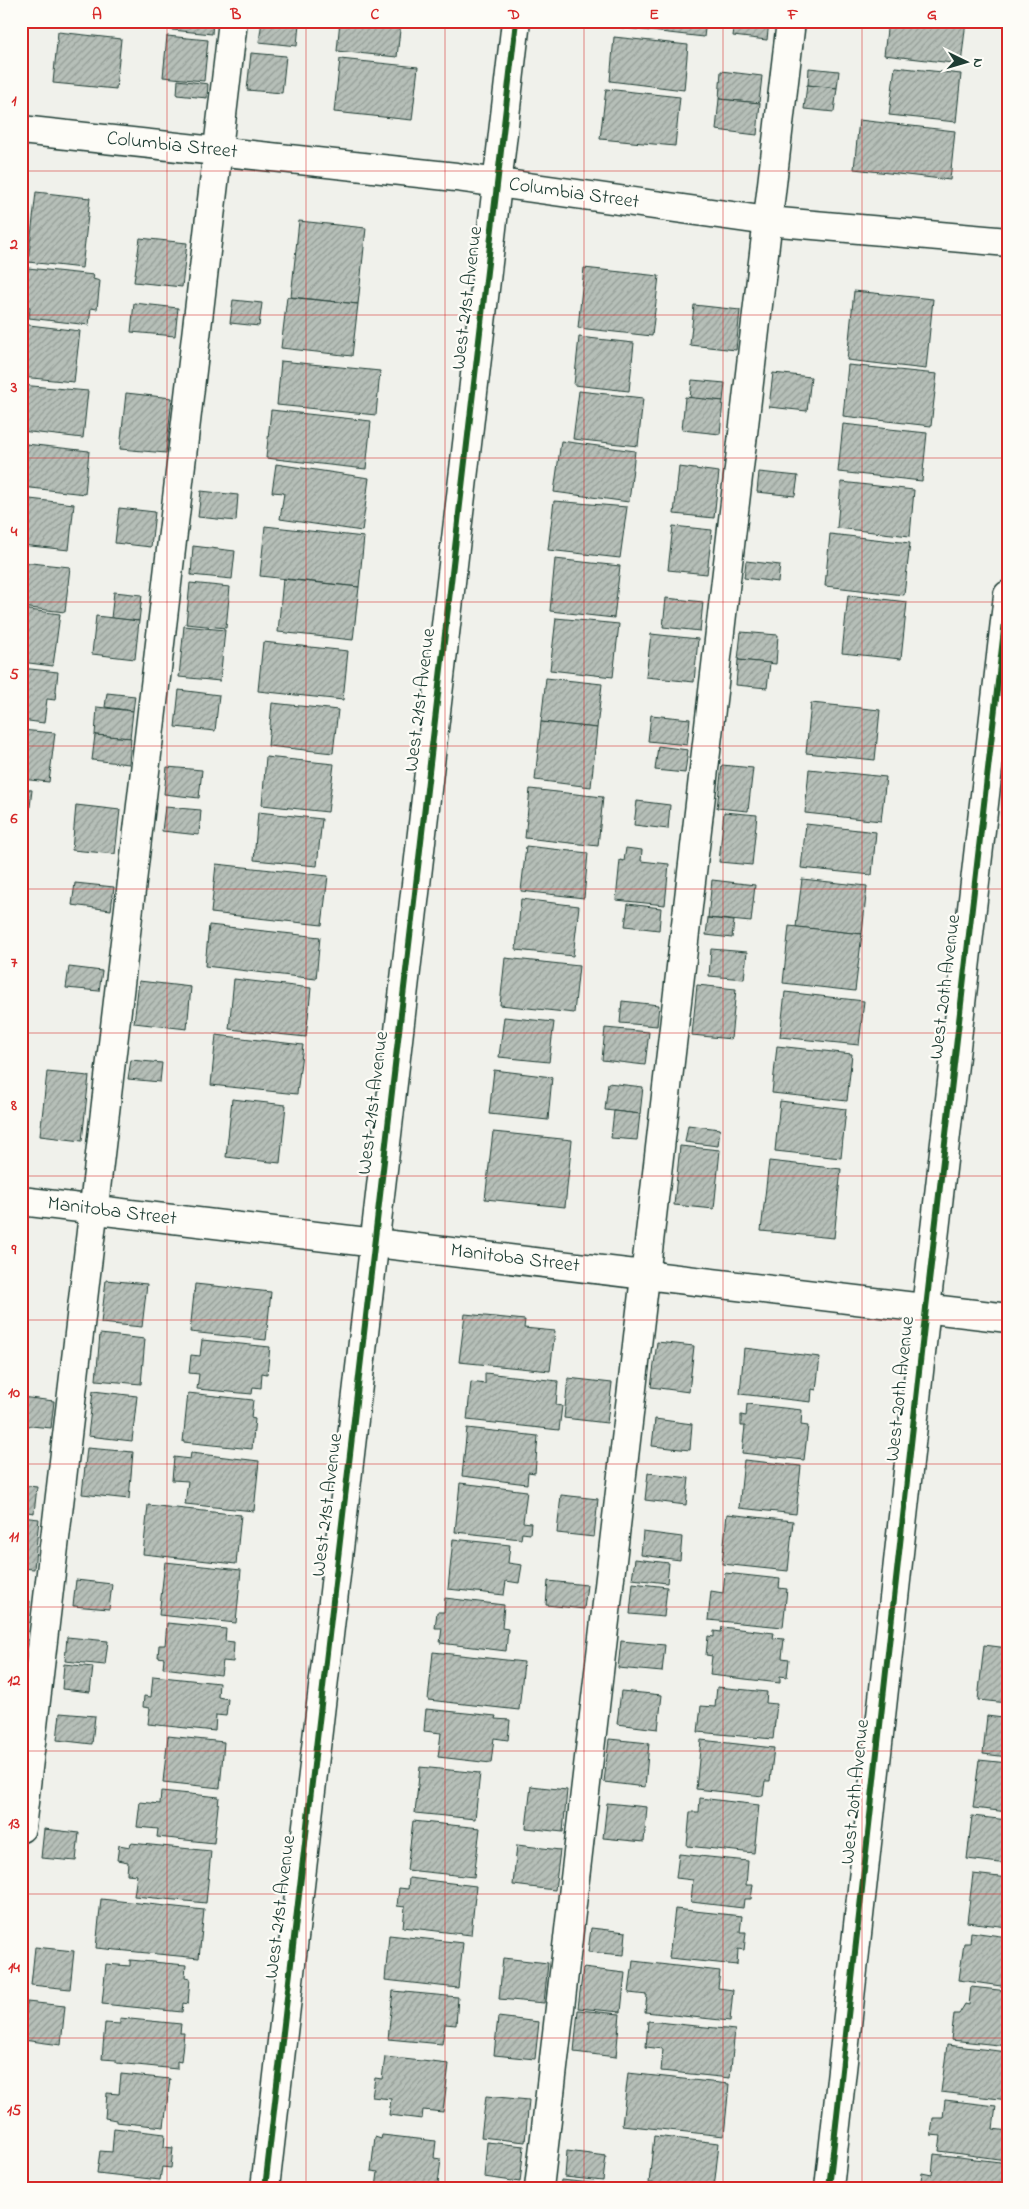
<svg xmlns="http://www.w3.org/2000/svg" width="1029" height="2209" viewBox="0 0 1029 2209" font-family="'Indie Flower',sans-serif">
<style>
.building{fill:url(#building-hatch);stroke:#1f3d34}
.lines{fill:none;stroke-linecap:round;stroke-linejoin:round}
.minor-casing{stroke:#1f3d34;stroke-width:31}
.minor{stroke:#fdfcf7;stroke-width:28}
.cycleway-casing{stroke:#fdfcf7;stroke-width:9}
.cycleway{stroke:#1b5e20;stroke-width:6}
.grid{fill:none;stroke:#d62828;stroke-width:1;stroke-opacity:0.55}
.labels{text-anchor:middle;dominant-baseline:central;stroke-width:4.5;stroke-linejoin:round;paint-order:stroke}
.street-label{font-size:20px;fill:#1f3d34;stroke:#fdfcf7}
.neatline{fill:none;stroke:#d62828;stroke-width:2}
.grid-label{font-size:16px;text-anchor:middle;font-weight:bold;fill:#d62828}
</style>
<defs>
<pattern id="building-hatch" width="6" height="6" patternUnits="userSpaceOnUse" patternTransform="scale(1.25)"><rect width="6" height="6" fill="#b6bfb8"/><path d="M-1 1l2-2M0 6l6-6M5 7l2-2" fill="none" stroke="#939c96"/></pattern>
</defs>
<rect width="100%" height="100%" fill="#f0f1eb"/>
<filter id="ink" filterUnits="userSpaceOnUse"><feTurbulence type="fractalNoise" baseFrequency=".02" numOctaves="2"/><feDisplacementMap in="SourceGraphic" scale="10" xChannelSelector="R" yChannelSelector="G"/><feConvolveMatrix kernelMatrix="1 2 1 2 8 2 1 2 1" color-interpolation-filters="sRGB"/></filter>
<g filter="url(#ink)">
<g class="building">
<path d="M62,21H124L123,28Z"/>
<path d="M172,21H213L212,34L172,30Z"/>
<path d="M262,21L299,23L297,46L259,42Z"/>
<path d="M340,21H401L397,57L337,51Z"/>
<path d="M616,21H706L704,37L616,27Z"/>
<path d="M735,21H769L767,40L733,36Z"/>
<path d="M888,21H966L961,64L884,55Z"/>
<path d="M58,32L121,39L116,89L53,83Z"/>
<path d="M167,36L208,40L204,81L163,77Z"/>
<path d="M614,37L688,45L684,90L610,81Z"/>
<path d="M251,53L286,56L282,93L247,90Z"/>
<path d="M340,59L418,67L412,120L334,112Z"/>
<path d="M895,67L961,74L956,122L889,115Z"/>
<path d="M809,68L839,71L837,88L808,85Z"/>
<path d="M721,71L762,76L759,103L719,99Z"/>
<path d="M178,80L208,84L207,98L177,95Z"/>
<path d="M807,85L837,88L834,112L804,109Z"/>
<path d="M606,89L680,97L675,146L600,139Z"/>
<path d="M719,99L760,103L757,135L716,130Z"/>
<path d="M859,120L955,131L950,180L854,169Z"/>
<path d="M36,192L90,198L82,268L28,262Z"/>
<path d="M299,221L366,228L358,304L291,297Z"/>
<path d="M140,238L187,243L182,287L134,282Z"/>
<path d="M28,268L94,275L93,279L100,281L97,309L91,308L89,325L29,318L30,307L24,306Z"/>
<path d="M584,268L659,276L652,336L578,328Z"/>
<path d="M854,291L933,299L926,369L847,360Z"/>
<path d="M287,297L358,304L352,356L281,348Z"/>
<path d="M233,300L262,303L259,326L230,323Z"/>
<path d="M134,303L178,308L175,336L131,332Z"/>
<path d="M694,305L740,310L736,350L690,345Z"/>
<path d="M21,324L80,331L74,382L21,377Z"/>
<path d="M579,337L634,343L629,391L574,385Z"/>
<path d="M281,361L380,371L376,415L277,405Z"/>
<path d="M848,365L937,374L931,426L843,416Z"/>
<path d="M773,373L811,377L807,411L769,407Z"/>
<path d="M692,380L725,383L723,401L690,398Z"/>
<path d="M21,385L88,391L83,438L21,431Z"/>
<path d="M579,391L643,398L638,446L573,439Z"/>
<path d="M126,393L172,398L166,453L120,449Z"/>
<path d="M685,397L723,401L720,434L682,430Z"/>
<path d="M271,410L371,421L366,469L266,458Z"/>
<path d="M843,424L927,433L922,481L838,472Z"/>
<path d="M561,441L635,451L629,502L554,492Z"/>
<path d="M26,444L89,451L85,494L22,487Z"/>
<path d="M276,464L369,478L362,531L280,519L284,493L272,492Z"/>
<path d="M679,467L719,472L714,518L674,514Z"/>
<path d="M759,472L798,476L795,496L757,492Z"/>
<path d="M841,482L914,490L910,536L837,528Z"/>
<path d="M201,491L238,495L236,521L198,517Z"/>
<path d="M21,498L74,504L69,550L21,545Z"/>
<path d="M554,501L627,507L620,558L548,550Z"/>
<path d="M119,508L155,512L151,547L115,543Z"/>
<path d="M265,526L364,537L359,587L260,576Z"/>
<path d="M673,526L712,530L707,574L668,570Z"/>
<path d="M830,534L910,543L904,595L825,586Z"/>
<path d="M193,546L235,551L232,579L191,575Z"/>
<path d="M555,559L620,566L614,618L550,611Z"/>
<path d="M746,561L780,565L778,582L744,578Z"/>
<path d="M21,562L70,567L65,612L21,607Z"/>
<path d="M283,579L359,587L353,640L278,632Z"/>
<path d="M190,583L230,587L226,628L186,624Z"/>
<path d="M114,592L142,595L139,621L111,618Z"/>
<path d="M848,595L907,602L901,659L842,653Z"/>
<path d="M666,598L703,602L700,631L663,627Z"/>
<path d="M21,609L60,614L53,666L21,662Z"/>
<path d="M96,616L139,621L135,659L92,654Z"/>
<path d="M556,618L619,624L613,677L550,670Z"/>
<path d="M184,626L225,630L220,681L179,677Z"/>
<path d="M741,632L778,635L776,664L738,660Z"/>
<path d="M651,634L698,639L694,682L646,677Z"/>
<path d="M263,642L348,651L343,700L258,691Z"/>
<path d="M738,660L770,663L767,688L736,685Z"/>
<path d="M21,668L58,672L55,700L47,699L44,723L21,720Z"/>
<path d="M546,678L602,684L597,728L541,722Z"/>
<path d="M179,690L219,695L215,731L175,727Z"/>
<path d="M107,693L135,696L133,711L105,707Z"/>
<path d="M272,703L338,710L333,753L268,746Z"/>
<path d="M811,703L880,710L875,760L806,753Z"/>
<path d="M97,707L133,711L130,738L95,735Z"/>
<path d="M651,715L690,719L687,745L648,741Z"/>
<path d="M541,722L597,728L591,787L535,780Z"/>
<path d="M21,730L55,733L49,782L21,779Z"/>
<path d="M95,735L131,738L129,764L92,760Z"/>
<path d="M658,746L688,750L685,773L655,770Z"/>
<path d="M266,757L334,764L328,812L262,805Z"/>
<path d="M722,765L753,768L748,811L717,808Z"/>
<path d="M167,767L202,770L199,798L164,794Z"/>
<path d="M809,769L886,777L881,821L805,813Z"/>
<path d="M21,789L32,790L27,832L21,831Z"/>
<path d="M530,789L603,797L598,846L525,838Z"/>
<path d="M637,801L670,805L668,829L634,825Z"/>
<path d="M76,805L120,810L115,854L72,850Z"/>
<path d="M165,807L201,810L199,835L162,831Z"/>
<path d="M258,812L322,819L317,866L254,860Z"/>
<path d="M724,812L757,815L752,865L719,862Z"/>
<path d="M806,824L876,832L872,875L801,868Z"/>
<path d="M21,840H26L21,886Z"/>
<path d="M526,846L588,853L584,898L521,891Z"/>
<path d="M626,848L642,850L641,861L669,864L665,905L616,900L620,860L624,861Z"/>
<path d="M216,864L328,876L322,925L211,913Z"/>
<path d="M802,879L867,886L862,934L796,927Z"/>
<path d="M712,880L755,885L751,922L708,918Z"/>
<path d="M75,883L114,887L111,910L72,905Z"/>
<path d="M521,899L579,906L573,956L516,950Z"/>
<path d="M628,904L661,908L659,930L625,926Z"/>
<path d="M708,918L734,921L732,938L706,935Z"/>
<path d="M209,925L320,937L316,979L205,966Z"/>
<path d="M789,926L862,934L855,991L783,983Z"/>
<path d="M711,949L747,952L744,979L709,976Z"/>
<path d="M505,958L579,966L574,1013L500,1005Z"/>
<path d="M69,967L102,971L99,991L66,988Z"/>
<path d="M234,979L311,988L306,1037L229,1029Z"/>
<path d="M139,981L191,987L187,1029L134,1023Z"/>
<path d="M697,985L736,989L731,1039L692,1035Z"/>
<path d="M785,992L864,1001L859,1045L780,1037Z"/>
<path d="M622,1001L659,1005L657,1026L620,1023Z"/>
<path d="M504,1017L554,1022L549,1062L499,1057Z"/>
<path d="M605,1028L649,1032L645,1065L602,1060Z"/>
<path d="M216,1035L303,1045L297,1094L211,1085Z"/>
<path d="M777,1046L852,1054L847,1101L772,1093Z"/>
<path d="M131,1060L162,1063L160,1082L128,1079Z"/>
<path d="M494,1070L552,1077L548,1120L489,1114Z"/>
<path d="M47,1072L89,1076L82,1141L40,1136Z"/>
<path d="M608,1083L643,1087L640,1114L605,1110Z"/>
<path d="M232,1099L286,1105L280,1163L226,1157Z"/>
<path d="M780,1101L846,1109L841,1158L775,1151Z"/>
<path d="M614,1111L640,1114L637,1140L611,1138Z"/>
<path d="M688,1125L720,1129L718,1146L685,1142Z"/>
<path d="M493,1132L572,1140L565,1207L485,1199Z"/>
<path d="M680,1146L720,1150L714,1209L674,1205Z"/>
<path d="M769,1161L841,1169L834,1238L761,1231Z"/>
<path d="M106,1280L147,1284L142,1327L101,1323Z"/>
<path d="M195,1284L271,1292L266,1340L190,1332Z"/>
<path d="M465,1314L525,1320L524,1328L555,1331L550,1371L459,1362Z"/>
<path d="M100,1334L145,1339L141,1384L96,1380Z"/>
<path d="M202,1340L270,1347L267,1374L262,1373L261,1388L253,1387L252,1394L197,1389L199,1374L189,1373L191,1355L200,1356Z"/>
<path d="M657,1342L694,1346L689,1392L651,1387Z"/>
<path d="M744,1348L820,1357L816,1390L812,1389L811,1402L740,1394Z"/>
<path d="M485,1373L558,1381L556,1405L562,1406L559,1430L467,1420L471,1382L485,1384Z"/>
<path d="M568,1378L612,1383L607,1423L564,1418Z"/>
<path d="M93,1391L137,1396L132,1441L88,1436Z"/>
<path d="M188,1393L253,1400L251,1418L255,1419L252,1449L183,1442Z"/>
<path d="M21,1397L54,1401L51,1428L21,1425Z"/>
<path d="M747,1404L802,1410L801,1425L808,1426L804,1460L742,1453L745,1426H741V1415L746,1416Z"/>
<path d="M655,1419L692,1424L690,1450L652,1446Z"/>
<path d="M467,1428L538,1436L535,1473L528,1472L527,1484L462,1476Z"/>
<path d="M87,1448L133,1452L129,1499L82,1494Z"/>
<path d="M191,1453L259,1461L254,1511L185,1504L188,1481L172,1480L174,1457L190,1459Z"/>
<path d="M744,1460L801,1466L796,1514L739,1508Z"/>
<path d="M648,1473L689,1478L686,1505L645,1500Z"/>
<path d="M460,1483L527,1491L523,1522L531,1523L530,1534L522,1533L521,1539L455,1532Z"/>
<path d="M21,1485L37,1487L34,1513L21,1511Z"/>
<path d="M561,1495L598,1499L594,1537L557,1533Z"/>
<path d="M148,1505L241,1515L236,1564L143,1554Z"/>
<path d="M727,1514L793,1521L788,1571L722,1564Z"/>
<path d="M21,1517L39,1519L34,1569L21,1568Z"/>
<path d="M643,1532L682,1537L680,1560L641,1555Z"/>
<path d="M453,1539L510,1545L508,1563L522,1565L519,1583L506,1581L504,1595L448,1589Z"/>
<path d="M635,1559L669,1563L667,1583L632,1579Z"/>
<path d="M165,1562L241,1570L236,1623L159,1615Z"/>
<path d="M725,1573L780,1579L779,1588L787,1589L783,1627L708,1620L711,1591L723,1593Z"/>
<path d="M76,1580L112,1584L109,1609L73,1606Z"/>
<path d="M548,1581L587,1585L584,1609L546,1605Z"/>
<path d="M633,1583L667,1587L664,1617L630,1614Z"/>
<path d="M445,1598L504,1605L502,1628L508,1629L506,1651L440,1643L442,1628H435L437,1612H444Z"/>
<path d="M21,1600L30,1601L25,1643H21Z"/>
<path d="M167,1623L226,1629L225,1641L234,1642L233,1662L223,1661L221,1675L163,1668L164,1658L158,1657L159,1645H165Z"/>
<path d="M722,1627L774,1633L773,1638L784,1639L782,1658L789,1659L787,1677L780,1676V1683L710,1675L712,1656L706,1655L708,1636L714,1637V1631L721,1632Z"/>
<path d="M67,1637L108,1641L105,1665L65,1661Z"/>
<path d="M621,1641L665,1645L662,1672L618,1668Z"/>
<path d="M984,1645L1008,1648V1703L978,1700Z"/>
<path d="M433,1652L524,1662L519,1710L428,1700Z"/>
<path d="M64,1664L93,1667L90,1692L62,1689Z"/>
<path d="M153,1676L219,1683L218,1697L228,1699L226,1716L216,1715L215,1731L148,1724L150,1708L143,1707L144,1696L151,1697Z"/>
<path d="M717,1687L767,1692L766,1703L777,1704L773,1739L698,1732L701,1706L715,1707Z"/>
<path d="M621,1691L662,1695L658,1729L617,1724Z"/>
<path d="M1005,1706L1008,1707V1757L983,1754L987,1716L1003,1718Z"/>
<path d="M426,1709L496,1716L495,1719L510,1720L508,1740L494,1738L491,1763L438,1757L441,1733L424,1731Z"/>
<path d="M60,1713L95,1716L92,1744L57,1740Z"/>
<path d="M168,1736L224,1742L220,1788L163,1782Z"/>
<path d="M609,1739L649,1743L645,1787L604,1782Z"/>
<path d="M701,1740L774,1748L770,1781H765L763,1796L696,1789Z"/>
<path d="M979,1760L1008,1763V1812L973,1808Z"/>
<path d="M420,1767L480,1773L475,1819L415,1813Z"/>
<path d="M531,1786L567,1790L563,1832L526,1828Z"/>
<path d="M161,1791L219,1797L214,1843L157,1837L158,1829L137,1827L140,1802L160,1804Z"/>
<path d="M700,1798L759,1805L754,1853L687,1846L690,1812H699Z"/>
<path d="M607,1803L647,1807L644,1842L603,1838Z"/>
<path d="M972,1816L1008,1820V1864L967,1859Z"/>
<path d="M413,1821L480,1828L474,1877L407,1870Z"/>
<path d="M44,1829L79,1833L76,1861L41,1858Z"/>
<path d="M131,1843L211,1851L206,1903L134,1896L137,1875L127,1874L128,1862L117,1860L119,1845L130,1847Z"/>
<path d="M517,1845L560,1850L555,1890L513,1885Z"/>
<path d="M679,1854L748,1861L746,1885H753L751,1899H744L743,1908L691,1902L693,1880L676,1878Z"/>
<path d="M973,1874L1008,1878V1927L967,1922Z"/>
<path d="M409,1878L476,1886L471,1935L403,1927L405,1907L397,1906L399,1888L408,1889Z"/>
<path d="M101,1899L204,1910L199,1958L96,1948Z"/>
<path d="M675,1909L742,1916L740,1932H746L744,1950L738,1949L737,1965L669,1958Z"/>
<path d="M591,1928L626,1932L624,1955L588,1952Z"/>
<path d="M971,1932L1008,1937V1987L959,1980L964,1943H970Z"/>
<path d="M389,1935L463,1943L458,1988L385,1980Z"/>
<path d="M35,1947L74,1951L70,1989L31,1985Z"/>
<path d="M503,1958L548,1963L544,2003L499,1999Z"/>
<path d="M130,1960L186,1965L185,1977L190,1978L188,2004L183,2003L182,2012L102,2004L106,1964L130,1966Z"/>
<path d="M633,1961L720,1971L718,1988L733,1990L730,2021L645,2012L647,1995L629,1993Z"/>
<path d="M583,1968L625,1973L621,2012L578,2008Z"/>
<path d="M971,1987L1008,1991V2046L951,2040L954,2014H959L965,2004L969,2005Z"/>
<path d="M393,1991L458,1997L456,2025L445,2024L442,2044L388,2039Z"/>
<path d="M27,2002L65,2006L61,2045L23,2040Z"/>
<path d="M578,2010L620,2014L616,2057L574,2052Z"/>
<path d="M498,2017L539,2022L535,2059L494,2055Z"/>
<path d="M120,2018L181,2024L180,2033H184L181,2062L177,2061V2069L116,2063V2060L102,2059L105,2023L120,2024Z"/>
<path d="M648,2021L735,2030L730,2078L661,2071L663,2049L646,2047Z"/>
<path d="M947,2045L1008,2052V2100L941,2092Z"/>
<path d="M385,2057L449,2064L443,2112L423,2110L422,2119L389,2115L391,2099L372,2097L375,2078L382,2079Z"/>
<path d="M628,2073L729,2084L724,2136L622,2125Z"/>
<path d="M121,2074L170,2079L164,2127L116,2122V2120L105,2118L107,2093L119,2094Z"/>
<path d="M486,2096L529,2100L525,2142L481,2137Z"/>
<path d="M945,2100L996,2106L993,2129L1008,2131L1006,2160L939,2151L941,2136L931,2135L933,2118H943Z"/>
<path d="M114,2128L165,2134L164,2147L173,2148L171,2168L162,2167L160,2180L97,2173L100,2151L112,2152Z"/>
<path d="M382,2135L436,2141L434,2158L441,2159L438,2184H432L431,2188H376L378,2172L371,2171L375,2137L381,2139Z"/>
<path d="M654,2136L719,2143L714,2188H692L649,2183Z"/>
<path d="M487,2142L524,2146L520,2182L484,2177Z"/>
<path d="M567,2151L606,2156L603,2181L565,2177Z"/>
<path d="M934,2154L1008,2163L1005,2188H920L922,2173L932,2175Z"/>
<path d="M561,2180L601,2184V2188H560Z"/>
</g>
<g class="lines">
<g class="minor-casing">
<g id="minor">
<path d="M21,130L456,177L768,221L1008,242"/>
<path d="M21,1201L1008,1318"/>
<path d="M21,1828L233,21"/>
<path d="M265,2188L516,21"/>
<path d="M539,2188L791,21"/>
<path d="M829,2188L926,1308L1008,595"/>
</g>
</g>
<use href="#minor" class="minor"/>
<g class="cycleway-casing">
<g id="cycleway">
<path d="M265,2188L516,21"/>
<path d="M829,2188L926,1308L1008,595"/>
</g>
</g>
<use href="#cycleway" class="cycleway"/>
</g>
</g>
<path class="grid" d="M167,21V2188M306,21V2188M445,21V2188M584,21V2188M723,21V2188M862,21V2188M21,171H1008M21,315H1008M21,458H1008M21,602H1008M21,746H1008M21,889H1008M21,1033H1008M21,1176H1008M21,1320H1008M21,1464H1008M21,1607H1008M21,1751H1008M21,1894H1008M21,2038H1008"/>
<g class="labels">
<g class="street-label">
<text transform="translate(172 146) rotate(6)">Columbia Street</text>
<text transform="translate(574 194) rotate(8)">Columbia Street</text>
<text transform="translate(468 298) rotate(-83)">West 21st Avenue</text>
<text transform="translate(421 700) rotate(-83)">West 21st Avenue</text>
<text transform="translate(946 987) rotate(-83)">West 20th Avenue</text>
<text transform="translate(374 1103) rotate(-83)">West 21st Avenue</text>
<text transform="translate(112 1212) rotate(7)">Manitoba Street</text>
<text transform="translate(515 1259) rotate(7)">Manitoba Street</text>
<text transform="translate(901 1389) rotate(-84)">West 20th Avenue</text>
<text transform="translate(328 1505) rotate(-83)">West 21st Avenue</text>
<text transform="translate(856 1792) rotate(-84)">West 20th Avenue</text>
<text transform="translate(281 1907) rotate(-83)">West 21st Avenue</text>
</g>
</g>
<rect width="1029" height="2209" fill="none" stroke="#fdfcf7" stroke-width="55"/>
<g transform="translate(966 62) rotate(95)" stroke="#fdfcf7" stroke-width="4" paint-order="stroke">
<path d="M0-4L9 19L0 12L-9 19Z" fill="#1f3d34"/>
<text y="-8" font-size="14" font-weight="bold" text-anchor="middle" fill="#1f3d34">N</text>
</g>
<rect x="28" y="28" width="974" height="2154" class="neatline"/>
<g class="grid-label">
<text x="97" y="19">A</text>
<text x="236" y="19">B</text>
<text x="375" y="19">C</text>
<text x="514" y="19">D</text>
<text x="654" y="19">E</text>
<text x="793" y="19">F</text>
<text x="932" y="19">G</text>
<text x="14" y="105">1</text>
<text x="14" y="249">2</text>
<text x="14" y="392">3</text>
<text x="14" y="536">4</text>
<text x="14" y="679">5</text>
<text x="14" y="823">6</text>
<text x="14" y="967">7</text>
<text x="14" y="1110">8</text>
<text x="14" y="1254">9</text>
<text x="14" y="1397">10</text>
<text x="14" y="1541">11</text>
<text x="14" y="1685">12</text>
<text x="14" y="1828">13</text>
<text x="14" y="1972">14</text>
<text x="14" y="2115">15</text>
</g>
</svg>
